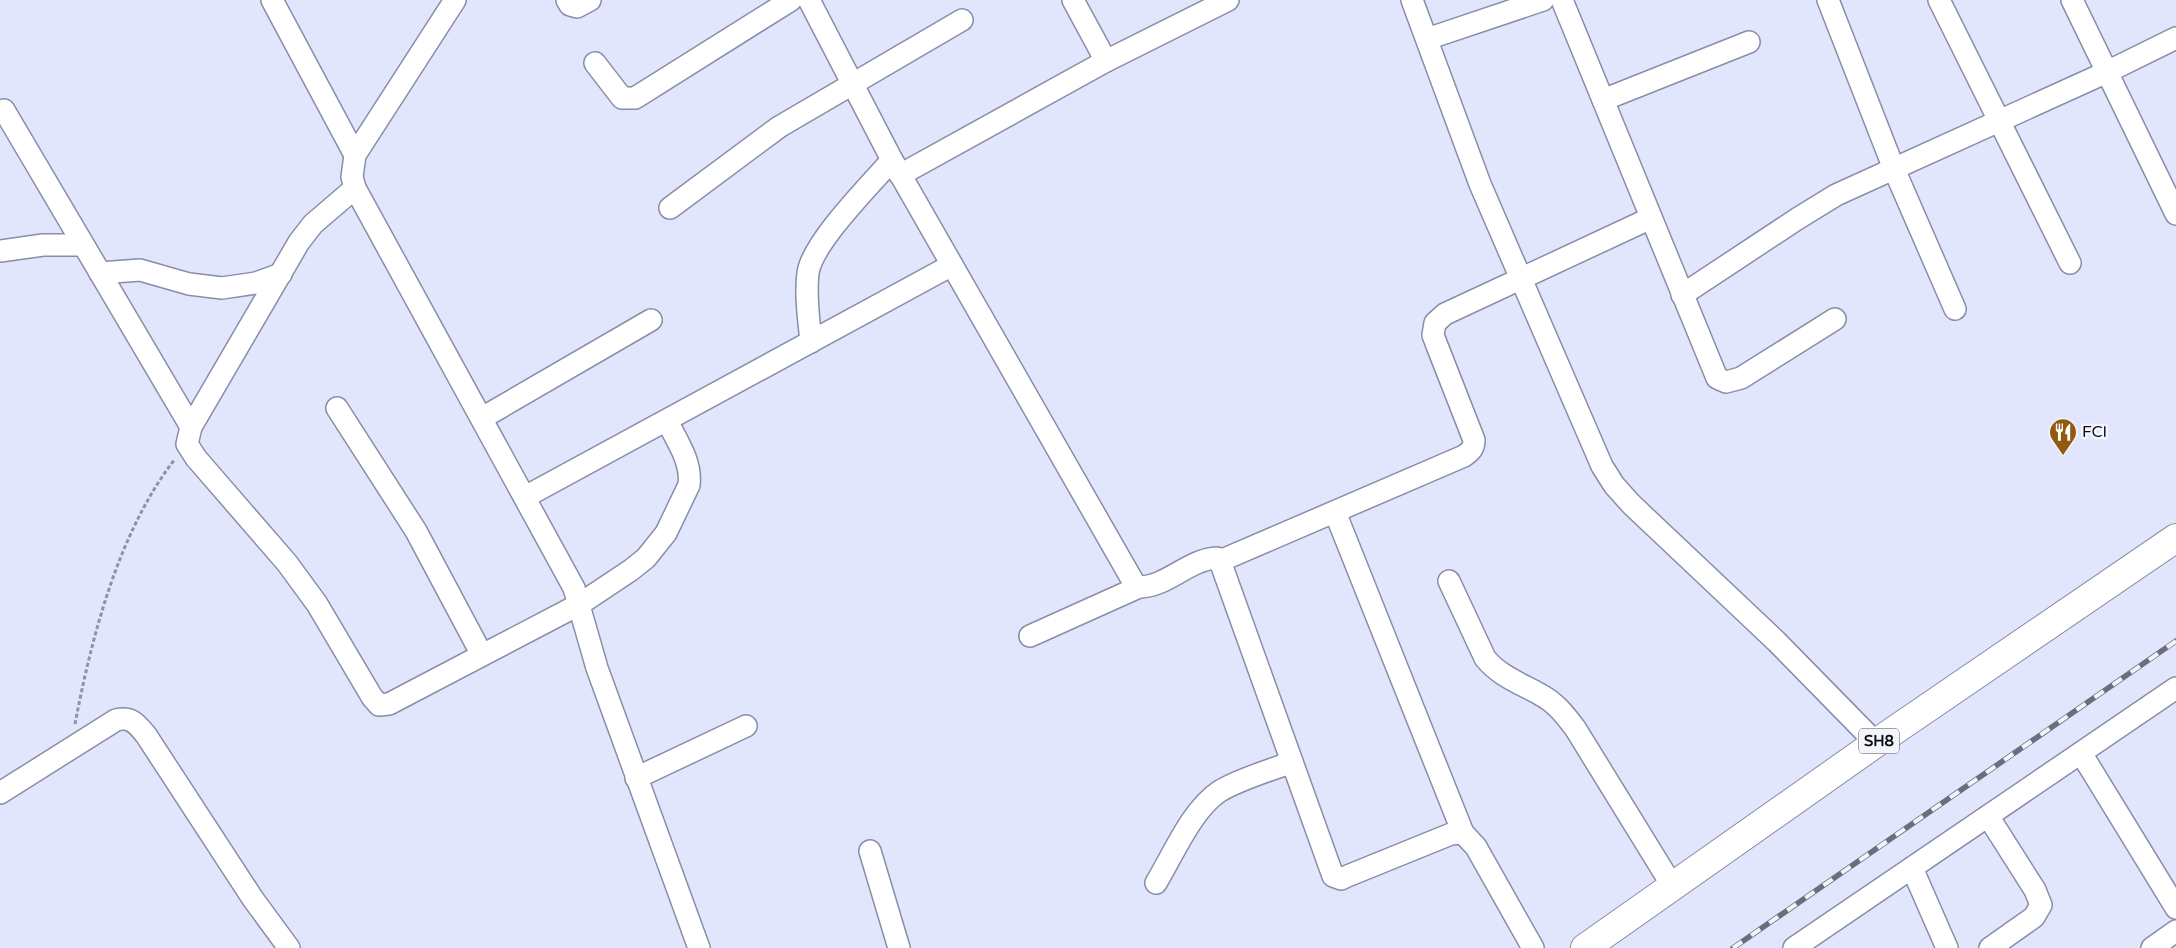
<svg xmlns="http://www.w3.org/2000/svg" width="2176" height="948" viewBox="0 0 2176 948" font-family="'Varela Round',sans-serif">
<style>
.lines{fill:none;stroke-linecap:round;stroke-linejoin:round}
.minor-casing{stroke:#898da7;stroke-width:24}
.major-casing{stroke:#898da7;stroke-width:30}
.path{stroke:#8f92a4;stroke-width:3;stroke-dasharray:4 2.5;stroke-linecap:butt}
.minor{stroke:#fff;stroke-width:21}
.major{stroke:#fff;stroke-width:28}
.rail-casing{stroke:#6c6e7d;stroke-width:5.5}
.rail{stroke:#f4f5fa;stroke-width:4;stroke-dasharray:11;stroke-linecap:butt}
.labels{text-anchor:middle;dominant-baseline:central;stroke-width:5;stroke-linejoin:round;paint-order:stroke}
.shield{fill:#f4f5fa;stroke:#505159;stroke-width:1}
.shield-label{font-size:15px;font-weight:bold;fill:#0a0b14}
.poi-label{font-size:16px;fill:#0a0b14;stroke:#f4f5fa;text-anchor:start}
</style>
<rect width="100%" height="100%" fill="#e2e6fd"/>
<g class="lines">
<g class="minor-casing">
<g id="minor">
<path d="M272,0L355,155"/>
<path d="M455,0L355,155L352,177L355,188L574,588L597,668L699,948"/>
<path d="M567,0L570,5L577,7L590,0"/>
<path d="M809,0L892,160L1134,583L1139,587C1167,587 1189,559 1217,558L1220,561L1333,876L1341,879L1345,877L1451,834L1463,833L1476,847L1533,948"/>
<path d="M1073,0L1106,61"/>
<path d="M1412,0L1480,184L1602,466L1614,485L1631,504L1776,641L1876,743"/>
<path d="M1562,0L1717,378L1726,382L1741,378L1835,319"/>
<path d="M1828,0L1894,169L1955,309"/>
<path d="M1939,0L2070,263"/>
<path d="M2072,0L2176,214"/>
<path d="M1427,39L1543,0"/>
<path d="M595,63L622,98H635L791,0"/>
<path d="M1603,100L1749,42"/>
<path d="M4,110L191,427"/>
<path d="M900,175L1106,61L1228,0"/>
<path d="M355,188L313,224L299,242L191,427L187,444L196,458L287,563L317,604L372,697L379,705L389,704L580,604L631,570L646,558L666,533L689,485C692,462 677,441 667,421"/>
<path d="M670,208L779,127L962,20"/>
<path d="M0,251L43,245H83"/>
<path d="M100,273L140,270L189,284L222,288L256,283L281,274"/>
<path d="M1682,295L1797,219L1836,195L2107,72L2176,38"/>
<path d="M811,342C809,320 805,296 808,273C812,243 870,185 892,160"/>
<path d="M337,408L416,531L482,655"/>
<path d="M482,418L651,320"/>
<path d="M525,497L952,265"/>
<path d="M1335,512L1463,833"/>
<path d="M1220,561L1464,456C1471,451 1474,448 1474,440L1436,343L1433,335L1435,323L1445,314L1651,218"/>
<path d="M1449,581L1485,658C1499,676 1522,684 1541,695C1556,703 1565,715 1575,728L1673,887"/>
<path d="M1030,636L1139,587"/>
<path d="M2081,753L2176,908"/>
<path d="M636,778L746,726"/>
<path d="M0,793L116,720C131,716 137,724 146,735L253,899L289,948"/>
<path d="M1988,816L2035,890L2041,905L2034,917L1990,948"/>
<path d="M870,851L899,948"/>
<path d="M1912,868L1947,948"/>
<path d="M1156,883C1173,855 1192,809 1220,791C1242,778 1269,771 1292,762"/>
<path d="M1794,948L2176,688"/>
<path d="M2152,948L2176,931"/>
</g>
</g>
<g class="major-casing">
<path id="major" d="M1585,948L1876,743L2176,538"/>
</g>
<path class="path" d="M75,724C92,635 119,531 175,459"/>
<use href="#minor" class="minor"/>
<use href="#major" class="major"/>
<g class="rail-casing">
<path id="rail" d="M1733,948L2176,641"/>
</g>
<use href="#rail" class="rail"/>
</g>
<defs>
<g id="restaurant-pin" transform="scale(1.4375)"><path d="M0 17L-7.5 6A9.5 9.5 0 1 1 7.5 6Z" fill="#905b0f" stroke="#f4f5fa"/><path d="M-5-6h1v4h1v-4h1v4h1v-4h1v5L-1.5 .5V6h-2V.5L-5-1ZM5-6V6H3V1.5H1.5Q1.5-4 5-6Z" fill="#fff"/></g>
</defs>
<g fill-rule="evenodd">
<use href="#restaurant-pin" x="2063" y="432"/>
</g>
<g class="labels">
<rect class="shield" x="1859" y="728.5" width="40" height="25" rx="4"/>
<g class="shield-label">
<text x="1879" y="741">SH8</text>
</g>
<g class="poi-label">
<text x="2082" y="432">FCI</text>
</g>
</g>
</svg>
